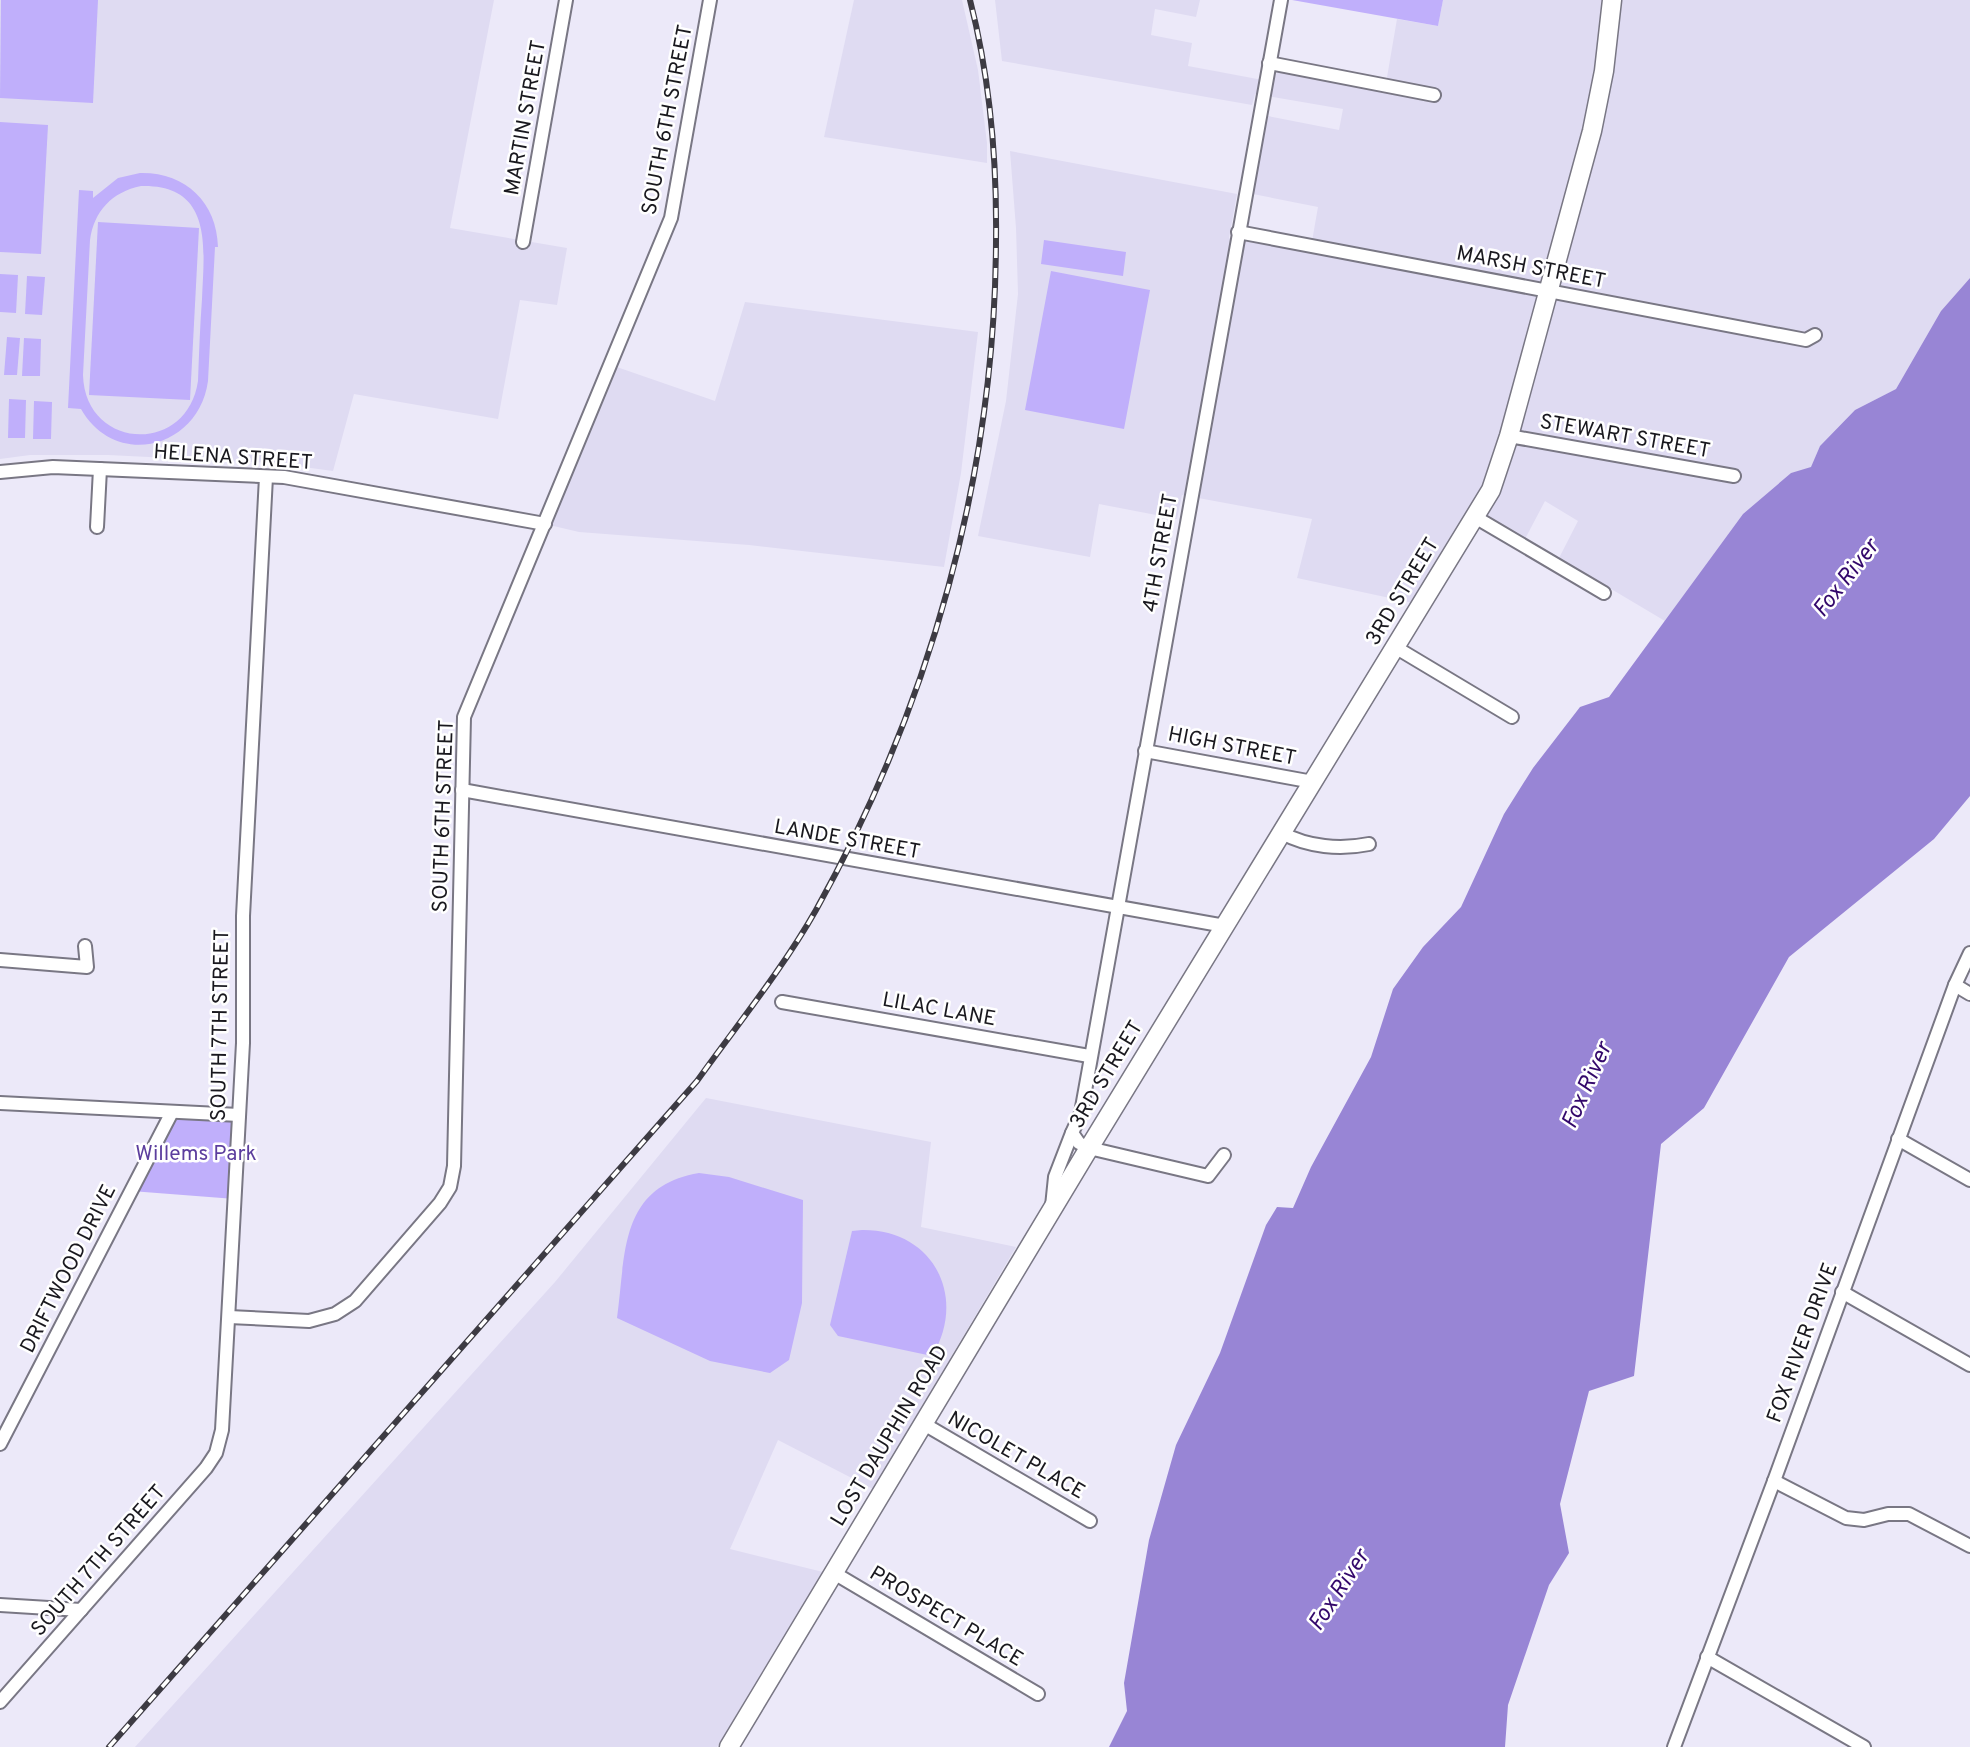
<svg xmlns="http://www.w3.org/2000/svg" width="1970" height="1747" viewBox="0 0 1970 1747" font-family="Overpass,sans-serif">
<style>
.built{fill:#dfdbf2}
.green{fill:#c0affb;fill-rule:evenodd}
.water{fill:#9885d5}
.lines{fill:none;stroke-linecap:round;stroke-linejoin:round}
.minor-casing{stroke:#797784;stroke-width:16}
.secondary-casing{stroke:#797784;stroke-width:21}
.minor{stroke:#fff;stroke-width:12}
.secondary{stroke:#fff;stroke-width:18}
.rail-casing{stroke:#3d3b43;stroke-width:6}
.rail{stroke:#fff;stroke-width:3.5;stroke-dasharray:10;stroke-linecap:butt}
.labels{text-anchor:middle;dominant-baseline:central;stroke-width:5;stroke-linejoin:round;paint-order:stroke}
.street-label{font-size:21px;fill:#19181e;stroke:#fff}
.park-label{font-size:21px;fill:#5c3e9e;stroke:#fff}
.water-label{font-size:23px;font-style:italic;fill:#33086b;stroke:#fff}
</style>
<rect width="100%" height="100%" fill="#ece9f9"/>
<g class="built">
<path d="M0,0H494L450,228L567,248L557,305L520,300L498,419L354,394L333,471L274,463L108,455H30L0,459Z"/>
<path d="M854,0H962L978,70L987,143V163L824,137Z"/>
<path d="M995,0H1200L1196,17L1155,9L1151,35L1192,43L1188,66L1273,82L1276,74L1280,71L1385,89L1397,19L1438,26L1443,0H1970V278L1941,311L1896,389L1855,410L1820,446L1811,468L1791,473L1743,514L1665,621L1559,558L1578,521L1545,501L1525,539L1472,508L1413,603L1297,578L1312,519L1182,495L1177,519L1099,504L1090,557L978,536L1006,401L1018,294L1016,228L1010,151L1237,194L1229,238L1310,253L1318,207L1253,194L1268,116L1339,130L1343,109L1255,94L1252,105L1002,61Z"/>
<path d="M745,302L978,332L961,473L944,567L749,545L579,532L545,524L611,365L715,401Z"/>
<path d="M706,1098L931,1142L921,1227L1016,1247L873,1489L778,1440L730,1549L823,1572L717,1747H135L555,1282Z"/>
</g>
<g class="green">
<path d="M1,0H98L93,103L0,98Z"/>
<path d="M1292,0H1443L1438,26Z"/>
<path d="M0,122L48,125L41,254L0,252Z"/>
<path d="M140,173C185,172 217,202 218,247H215L208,381C199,448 116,470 81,409L68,408L79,190L93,191V198L118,178ZM141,186C214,184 204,249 202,299C200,326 199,353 198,381C187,456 85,450 83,375L90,240C94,211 112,192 141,186Z"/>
<path d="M98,222L199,228L190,400L89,395Z"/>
<path d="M1044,240L1126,252L1123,276L1041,264Z"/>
<path d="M1051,271L1150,290L1124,429L1025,410Z"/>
<path d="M0,274L18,275L16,313L0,312Z"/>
<path d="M27,276L45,277L42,315L25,314Z"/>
<path d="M7,337L20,338L17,375H4Z"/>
<path d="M24,338L41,339L40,376H22Z"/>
<path d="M9,399L26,400L25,438H8Z"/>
<path d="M34,401L52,402L51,439H33Z"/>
<path d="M172,1112L239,1115L235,1199L131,1191Z"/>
<path d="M699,1173L729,1177L803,1200L802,1303L789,1360L770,1373L710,1361L617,1318C626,1253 619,1187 699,1173Z"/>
<path d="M862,1230C933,1229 968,1297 932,1356L838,1336L830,1325L852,1231Z"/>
</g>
<path class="water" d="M1970,278V796L1934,839L1789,957L1704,1108L1661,1144L1634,1376L1589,1391L1560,1504L1569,1553L1549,1585L1508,1705L1505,1747H1109L1127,1711L1124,1683L1149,1540L1176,1445L1220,1353L1266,1225L1277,1207L1293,1208L1311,1167L1371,1057L1393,989L1423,947L1461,907L1504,814L1533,768L1580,707L1609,697L1743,514L1791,473L1811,467L1820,446L1855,410L1896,389L1941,311Z"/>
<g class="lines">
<g class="minor-casing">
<g id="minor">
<path d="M1269,63L1434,95"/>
<path d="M1238,232L1806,340L1815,335"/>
<path d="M523,242L566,0"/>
<path d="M1509,436L1734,476"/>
<path d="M0,472L53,467L284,477L545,524"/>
<path d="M1475,517L1604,593"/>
<path d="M97,527L100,469"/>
<path d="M1395,647L1512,717"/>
<path d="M1145,751L1313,782"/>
<path d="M462,790L1225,926"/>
<path d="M1282,833C1308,847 1340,850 1369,844"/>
<path d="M0,960L87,967L85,946"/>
<path d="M1955,985L1970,994"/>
<path d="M782,1002L1089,1056"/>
<path d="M0,1103L239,1115"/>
<path d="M1898,1139L1970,1180"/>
<path d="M1224,1155L1208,1176L1089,1148L1079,1143L1072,1133L1081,1113L1281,0"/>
<path d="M1052,1206L1055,1177L1072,1133"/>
<path d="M1842,1292L1970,1365"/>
<path d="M229,1317L309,1321L335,1314L355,1301L440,1203L450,1187L454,1166L464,717L671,218L710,0"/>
<path d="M924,1424L1090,1521"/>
<path d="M0,1444L172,1112"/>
<path d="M1774,1481L1846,1518L1864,1520L1888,1514H1909L1970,1546"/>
<path d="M834,1573L1038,1694"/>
<path d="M0,1605L81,1610"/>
<path d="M1707,1657L1864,1747"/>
<path d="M0,1702L206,1468L216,1453L222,1430L243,1043V916L266,477"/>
<path d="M1674,1747L1774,1481L1955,985L1970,953"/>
</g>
</g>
<g class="secondary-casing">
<path id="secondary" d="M729,1747L1089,1148L1491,490L1509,436L1592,131L1604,71L1612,0"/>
</g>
<use href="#minor" class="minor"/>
<use href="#secondary" class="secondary"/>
<g class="rail-casing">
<path id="rail" d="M109,1747L697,1081C737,1025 782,970 816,910C930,705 995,476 996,241C997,161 990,78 970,0"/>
</g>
<use href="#rail" class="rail"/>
</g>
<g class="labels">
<g class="street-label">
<text transform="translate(526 118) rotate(-80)">MARTIN STREET</text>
<text transform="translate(668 120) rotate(-79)">SOUTH 6TH STREET</text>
<text transform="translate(1531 268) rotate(11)">MARSH STREET</text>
<text transform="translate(1625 437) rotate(10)">STEWART STREET</text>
<text transform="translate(233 458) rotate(4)">HELENA STREET</text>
<text transform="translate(1161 553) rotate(-80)">4TH STREET</text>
<text transform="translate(1403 592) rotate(-59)">3RD STREET</text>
<text transform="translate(1232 747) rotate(11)">HIGH STREET</text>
<text transform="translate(444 816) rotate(-88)">SOUTH 6TH STREET</text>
<text transform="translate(847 840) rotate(10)">LANDE STREET</text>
<text transform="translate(939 1010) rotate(10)">LILAC LANE</text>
<text transform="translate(221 1025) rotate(-89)">SOUTH 7TH STREET</text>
<text transform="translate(1107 1075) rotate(-59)">3RD STREET</text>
<text transform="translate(69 1269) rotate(-63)">DRIFTWOOD DRIVE</text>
<text transform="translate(1803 1343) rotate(-70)">FOX RIVER DRIVE</text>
<text transform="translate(890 1436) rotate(-59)">LOST DAUPHIN ROAD</text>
<text transform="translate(1016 1456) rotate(30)">NICOLET PLACE</text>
<text transform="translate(99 1561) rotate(-49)">SOUTH 7TH STREET</text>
<text transform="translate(946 1617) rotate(31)">PROSPECT PLACE</text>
</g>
<g class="park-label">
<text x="196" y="1154">Willems Park</text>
</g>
<g class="water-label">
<text transform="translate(1847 579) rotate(-52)">Fox River</text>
<text transform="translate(1588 1086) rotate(-66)">Fox River</text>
<text transform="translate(1340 1591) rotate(-57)">Fox River</text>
</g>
</g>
</svg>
